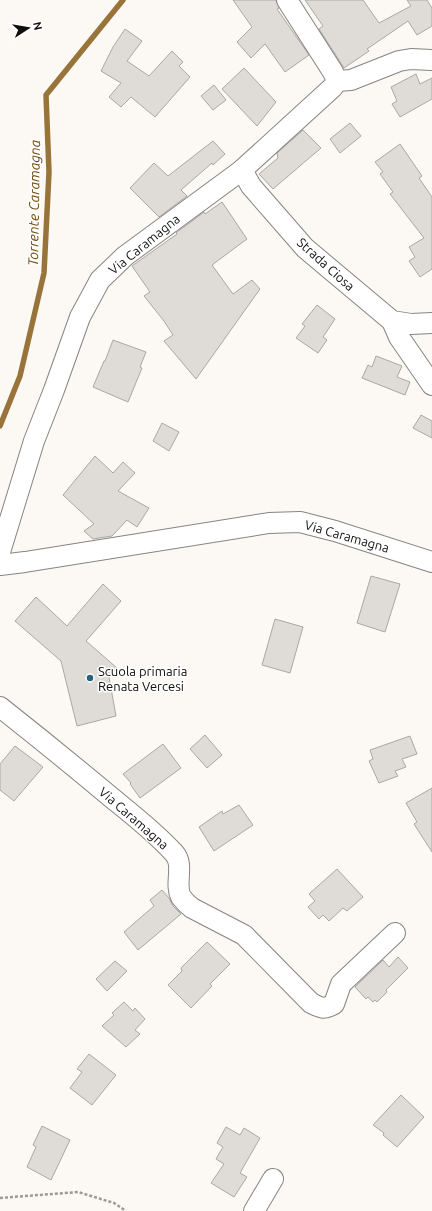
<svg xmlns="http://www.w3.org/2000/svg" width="432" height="1211" viewBox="0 0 432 1211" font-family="Ubuntu,sans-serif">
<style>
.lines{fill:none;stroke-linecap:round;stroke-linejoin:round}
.stream{stroke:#99743a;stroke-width:5.5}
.building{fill:#dfdcd8;stroke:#aaa7a4}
.minor-casing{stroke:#878481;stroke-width:22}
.path{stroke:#9c9996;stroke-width:2.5;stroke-dasharray:3 2;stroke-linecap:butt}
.minor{stroke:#fff;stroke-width:20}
.poi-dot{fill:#27647b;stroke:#fff;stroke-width:1.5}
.labels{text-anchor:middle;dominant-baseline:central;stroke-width:3;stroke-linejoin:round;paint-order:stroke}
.street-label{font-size:13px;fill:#100f0d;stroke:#fff}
.poi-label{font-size:13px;fill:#100f0d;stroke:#fff;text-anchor:start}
.water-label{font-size:14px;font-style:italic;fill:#714d0e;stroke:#fff}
</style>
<rect width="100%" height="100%" fill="#fcf9f5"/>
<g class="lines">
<path class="stream" d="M0,426L20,376L44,273L49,172L46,95L123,0"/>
</g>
<g class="building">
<path d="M233,0H276L279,8L277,9L309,55L285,72L265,44L251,58L237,42L252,27Z"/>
<path d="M305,0H363L379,23L411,6L407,0H427L432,8V26L417,35L408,21L367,49L369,51L344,68L319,29L323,26Z"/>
<path d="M125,29L142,41L127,61L149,76L172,51L183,62L179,66L190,77L155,117L131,97L121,107L109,97L121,83L101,71L113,47Z"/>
<path d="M244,68L276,102L257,126L222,89Z"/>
<path d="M416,74L420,84L432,78V99L400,117L392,104L397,101L391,87Z"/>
<path d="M214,85L226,100L213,110L201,96Z"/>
<path d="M350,123L361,136L340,153L330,139Z"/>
<path d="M303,130L321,148L273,189L259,174L278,158L277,153Z"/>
<path d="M213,141L225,154L213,165L212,163L181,190L187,196L159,217L130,188L154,163L168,176Z"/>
<path d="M400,144L422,176L419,178L432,197V269L420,277L409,261L415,257L409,247L424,238L390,194L393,192L380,174L383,172L375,162Z"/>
<path d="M222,202L247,239L212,265L233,294L252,280L260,289L196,379L164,341L173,335L164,321L144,296L150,292L132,266L177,234L176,233L204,212L205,214Z"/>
<path d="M317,305L335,319L323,337L327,340L318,353L296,338L305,326L302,324Z"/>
<path d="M113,340L146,352L140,367L142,368L128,402L93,387L104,361H105Z"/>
<path d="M376,356L402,366L397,377L410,382L405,395L362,378L368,365L372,367Z"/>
<path d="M421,415L432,421V438L413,428Z"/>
<path d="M162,423L179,432L169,451L153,441Z"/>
<path d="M95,456L113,473L123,462L135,473L118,491L149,508L137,527L127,520L112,536L93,539L84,531L94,524L63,495Z"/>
<path d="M371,576L400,584L385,632L357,623Z"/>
<path d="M103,584L121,601L86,641L117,668L109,677L116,716L77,726L61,661L15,621L36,597L67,626Z"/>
<path d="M275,619L303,627L290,673L262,665Z"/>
<path d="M205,735L222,755L207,768L190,749Z"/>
<path d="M410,736L417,754L402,759L406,767L395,771L398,776L379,783L369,761L373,759L370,750Z"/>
<path d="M163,744L181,768L140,798L130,784L131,783L123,774Z"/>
<path d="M15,746L43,767L14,801L0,790V764Z"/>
<path d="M432,788V852L414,824L417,822L406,803Z"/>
<path d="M239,805L253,825L214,851L199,827L222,811L223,814Z"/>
<path d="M337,869L363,897L347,911L343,908L329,921L323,915L319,919L308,907L315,901L309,894Z"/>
<path d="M162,890L169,898L173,906L181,914L138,950L124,932L154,906L150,900Z"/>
<path d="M207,942L230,964L210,984L212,986L191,1008L168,985L182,971L181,968Z"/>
<path d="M398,957L408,968L386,990L387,992L377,1002L375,1000L373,1002L368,997L366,999L355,987L383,960L389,967Z"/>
<path d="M115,961L127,971L107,991L96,979Z"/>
<path d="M124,1002L133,1011L135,1008L145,1019L135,1030L140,1034L126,1047L102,1026L114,1015L112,1013Z"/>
<path d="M89,1054L116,1075L92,1105L70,1088L82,1072L77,1069Z"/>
<path d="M401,1095L424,1117L397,1147L383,1135L384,1133L373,1125Z"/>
<path d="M42,1126L70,1140L51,1180L27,1167L36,1147L33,1145Z"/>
<path d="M226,1127L240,1135L244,1128L260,1138L240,1173L247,1177L234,1197L211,1183L224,1164L216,1159L223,1147L217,1143Z"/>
</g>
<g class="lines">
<g class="minor-casing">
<g id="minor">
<path d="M337,81L351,80L399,61L411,59L432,60"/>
<path d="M242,170L251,186L305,248L392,321L411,324L432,323"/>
<path d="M392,321L399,337L432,385"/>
<path d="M0,552L34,441L54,390L80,317L100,280L125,256L242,170L333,87L337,81L333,72L287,0"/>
<path d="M0,565L25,562L269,523L300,522L335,531L432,562"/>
<path d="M0,707C38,737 75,767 112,798C133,815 155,832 174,853C185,865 174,883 181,897C184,901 188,905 192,908L244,935L311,1003C321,1008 324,1010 334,1004L341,984L395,933"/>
<path d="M254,1211L273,1179"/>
</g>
</g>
<path class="path" d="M0,1198L78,1192L114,1203L126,1211"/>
<use href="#minor" class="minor"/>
</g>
<circle class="poi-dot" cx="90" cy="678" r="4"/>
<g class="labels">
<g class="street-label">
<text transform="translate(144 244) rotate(-39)">Via Caramagna</text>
<text transform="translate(326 264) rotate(42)">Strada Ciosa</text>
<text transform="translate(347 536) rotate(16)">Via Caramagna</text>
<text transform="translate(134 818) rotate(41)">Via Caramagna</text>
</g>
<g class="poi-label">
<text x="98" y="671">Scuola primaria<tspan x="98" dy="15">Renata Vercesi</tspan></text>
</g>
<g class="water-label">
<text transform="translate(34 203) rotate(-89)">Torrente Caramagna</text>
</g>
</g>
<g transform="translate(28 28) rotate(78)" stroke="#ffffff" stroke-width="3" paint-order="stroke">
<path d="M0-3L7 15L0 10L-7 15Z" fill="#100f0d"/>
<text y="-6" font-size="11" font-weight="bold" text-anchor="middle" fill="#100f0d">N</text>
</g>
</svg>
